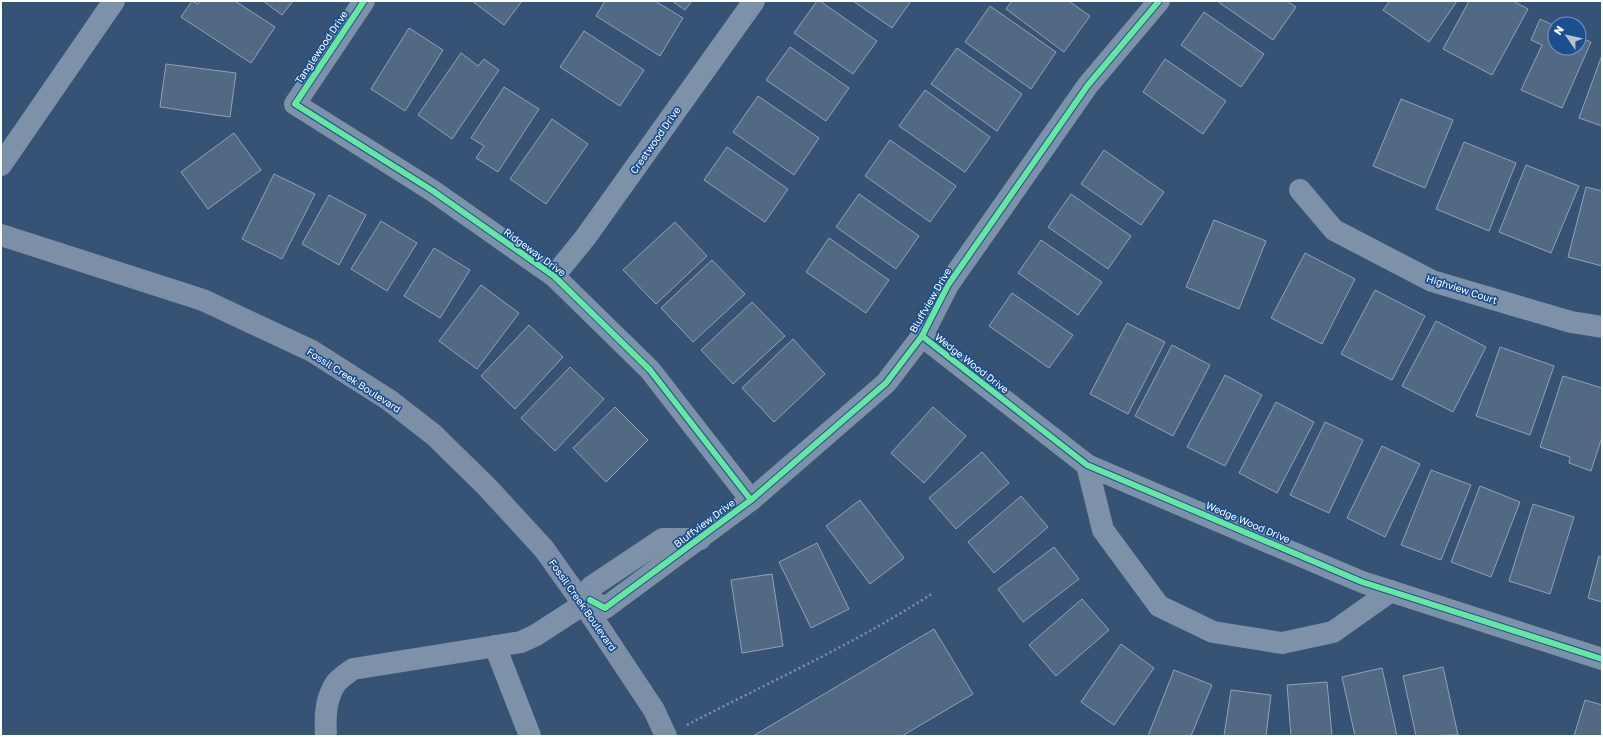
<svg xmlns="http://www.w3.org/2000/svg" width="1603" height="737" viewBox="0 0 1603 737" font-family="'Golos Text',sans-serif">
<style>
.building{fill:#526984;stroke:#92a2b6}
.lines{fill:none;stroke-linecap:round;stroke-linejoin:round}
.path{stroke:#7d92a8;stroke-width:2.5;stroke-dasharray:2 3;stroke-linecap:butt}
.minor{stroke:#7d92a8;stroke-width:22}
.major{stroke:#7d8ea7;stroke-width:22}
.cycleway-casing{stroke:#1b4f8f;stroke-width:8}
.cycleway{stroke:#66e7a1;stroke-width:6}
.labels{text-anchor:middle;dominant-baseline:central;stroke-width:3.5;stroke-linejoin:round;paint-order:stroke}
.street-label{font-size:10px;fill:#fff;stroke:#1b4f8f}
</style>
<rect width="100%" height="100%" fill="#365274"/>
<g class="building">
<path d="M192,1L198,4L200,1H235L275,27L251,63L181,17Z"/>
<path d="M263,1H293L282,15Z"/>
<path d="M472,1H522L504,25Z"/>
<path d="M605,1H655L683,18L660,56L596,16Z"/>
<path d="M672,1H692L685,10Z"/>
<path d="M817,1H820L877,41L853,74L794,33Z"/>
<path d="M853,1H911L892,28Z"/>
<path d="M1012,1H1069L1090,16L1064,52L1006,9Z"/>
<path d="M1217,1H1287L1296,7L1273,40Z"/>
<path d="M1390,1H1457L1429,42L1383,10Z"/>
<path d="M1469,1H1513L1528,9L1492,75L1443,49Z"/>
<path d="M990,6L1056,52L1031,89L965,42Z"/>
<path d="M1204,12L1264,54L1241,87L1181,45Z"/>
<path d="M1540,19L1555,26V48H1579V37L1591,42L1562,108L1521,90L1542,45L1531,40Z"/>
<path d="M409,28L443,50L405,111L371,89Z"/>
<path d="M584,31L644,70L620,106L560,67Z"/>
<path d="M790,47L849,88L826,121L766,80Z"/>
<path d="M957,48L1022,94L997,131L931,84Z"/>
<path d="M461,53L478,66L484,59L499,70L452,139L418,115Z"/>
<path d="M1602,55V126L1579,118Z"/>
<path d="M1165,59L1226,101L1203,134L1143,92Z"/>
<path d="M166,64L236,73L230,117L160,107Z"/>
<path d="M504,87L539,109L498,172L476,158L484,146L471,138Z"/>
<path d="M925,90L990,137L965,172L899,126Z"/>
<path d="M758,96L819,138L794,175L733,132Z"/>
<path d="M1401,99L1453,120L1425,188L1373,166Z"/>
<path d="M552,119L588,144L546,204L510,179Z"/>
<path d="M234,133L261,170L208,209L181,172Z"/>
<path d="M890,140L956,186L930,222L865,176Z"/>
<path d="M1464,142L1516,163L1489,231L1436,209Z"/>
<path d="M727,147L788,189L765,222L704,180Z"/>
<path d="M1104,150L1164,192L1141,225L1081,184Z"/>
<path d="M1526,165L1579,186L1551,253L1499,232Z"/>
<path d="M274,174L315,194L282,259L242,239Z"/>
<path d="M1586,187L1602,191V266L1568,257Z"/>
<path d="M859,194L919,236L896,269L836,227Z"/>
<path d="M1071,194L1131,236L1108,269L1048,227Z"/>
<path d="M329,195L366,215L339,265L302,244Z"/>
<path d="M1214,220L1266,241L1239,309L1186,287Z"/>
<path d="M381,221L417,243L387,291L351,269Z"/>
<path d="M675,222L707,256L656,304L623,270Z"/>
<path d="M829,238L889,280L866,313L806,272Z"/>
<path d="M1041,240L1102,282L1078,315L1018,273Z"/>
<path d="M434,248L470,270L440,318L404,296Z"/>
<path d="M1305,253L1355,279L1322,344L1271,318Z"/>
<path d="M712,260L745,294L693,342L661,308Z"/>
<path d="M481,285L519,313L477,369L439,341Z"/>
<path d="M1375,290L1425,316L1392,380L1341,354Z"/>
<path d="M1012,293L1073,335L1049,368L989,326Z"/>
<path d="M752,302L785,336L733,384L701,350Z"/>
<path d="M1436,321L1486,347L1453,412L1402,386Z"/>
<path d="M1127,323L1165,342L1128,414L1090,394Z"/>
<path d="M529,325L563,357L515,409L481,376Z"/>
<path d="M793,339L825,374L774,422L742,388Z"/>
<path d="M1172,345L1210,365L1173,436L1135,416Z"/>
<path d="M1500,347L1554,366L1530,435L1476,416Z"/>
<path d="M570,367L604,399L555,451L521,418Z"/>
<path d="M1225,375L1262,395L1225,466L1187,447Z"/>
<path d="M1563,376L1602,388V437L1591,471L1569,463L1570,457L1540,447Z"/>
<path d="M1276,402L1314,422L1277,493L1239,473Z"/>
<path d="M615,407L648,440L606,482L573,448Z"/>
<path d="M933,407L966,436L924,483L891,453Z"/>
<path d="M1325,422L1363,440L1329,513L1290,495Z"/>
<path d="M1382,446L1420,464L1385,537L1347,518Z"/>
<path d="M982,452L1009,483L956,529L929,498Z"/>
<path d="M1431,470L1471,485L1441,560L1401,545Z"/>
<path d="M1480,486L1520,502L1491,577L1451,562Z"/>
<path d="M1021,496L1048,527L994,573L968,542Z"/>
<path d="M860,500L904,558L870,584L826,526Z"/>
<path d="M1533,504L1574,517L1550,594L1509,581Z"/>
<path d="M817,543L849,609L811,628L779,562Z"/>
<path d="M1054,547L1079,579L1023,622L998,589Z"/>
<path d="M1599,556L1602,557V602L1588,598Z"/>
<path d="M772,574L783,646L742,653L731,580Z"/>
<path d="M1082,599L1109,630L1056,676L1029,645Z"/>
<path d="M934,629L973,694L902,736H753Z"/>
<path d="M1121,644L1154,668L1114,725L1081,702Z"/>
<path d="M1443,667L1458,735L1416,736L1403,676Z"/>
<path d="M1382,668L1397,736H1355L1342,677Z"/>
<path d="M1174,670L1212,685L1191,736H1148Z"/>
<path d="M1327,682L1332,736H1291L1287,685Z"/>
<path d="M1231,690L1271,695L1266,736H1224Z"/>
<path d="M1585,700L1602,705V736H1574Z"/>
</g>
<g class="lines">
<path class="path" d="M687,725C769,682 855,644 933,593"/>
<g class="minor">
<path d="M364,1L295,104L433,191L554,276L650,370L751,500"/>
<path d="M1,165L114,1"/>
<path d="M1300,190L1334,230L1432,281L1571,322L1602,327"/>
<path d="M554,276L585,238L754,1"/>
<path d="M922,336L1087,465L1362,582L1602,659"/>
<path d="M1087,465L1103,530L1159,606L1213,632L1282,643L1333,632L1391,591"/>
<path d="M590,600L605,608L751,500L886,383L922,336L948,285L1088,85L1159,1"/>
<path d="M495,646L530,736"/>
<path d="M326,736C325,718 325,699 336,683C340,678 348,673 353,669L521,642L536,635L590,600L591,587L663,539H700"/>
</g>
<path class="major" d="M1,235L203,300L312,351L389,400L434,435L488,488L544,549L593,618L654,710L666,736"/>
<g class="cycleway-casing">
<g id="cycleway">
<path d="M364,1L295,104L433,191L554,276L650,370L751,500"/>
<path d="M922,336L1087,465L1362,582L1602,659"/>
<path d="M590,600L605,608L751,500L886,383L922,336L948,285L1088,85L1159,1"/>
</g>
</g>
<use href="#cycleway" class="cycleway"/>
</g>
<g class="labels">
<g class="street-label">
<text transform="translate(321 47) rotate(-56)">Tanglewood Drive</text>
<text transform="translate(655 140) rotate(-55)">Crestwood Drive</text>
<text transform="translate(535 252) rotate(36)">Ridgeway Drive</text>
<text transform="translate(1462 289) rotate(18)">Highview Court</text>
<text transform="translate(930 300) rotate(-60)">Bluffview Drive</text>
<text transform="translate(972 363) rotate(38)">Wedge Wood Drive</text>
<text transform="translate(354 380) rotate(33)">Fossil Creek Boulevard</text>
<text transform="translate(1248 522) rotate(23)">Wedge Wood Drive</text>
<text transform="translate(704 523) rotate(-37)">Bluffview Drive</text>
<text transform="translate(583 605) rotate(55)">Fossil Creek Boulevard</text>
</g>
</g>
<rect width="1603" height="737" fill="none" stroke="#ffffff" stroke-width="4"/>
<g transform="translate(1567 36) rotate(304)"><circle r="19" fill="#1b4f8f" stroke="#7695bc"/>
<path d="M0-3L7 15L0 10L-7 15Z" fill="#b9c2ce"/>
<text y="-6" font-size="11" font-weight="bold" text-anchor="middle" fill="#ffffff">N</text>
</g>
</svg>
